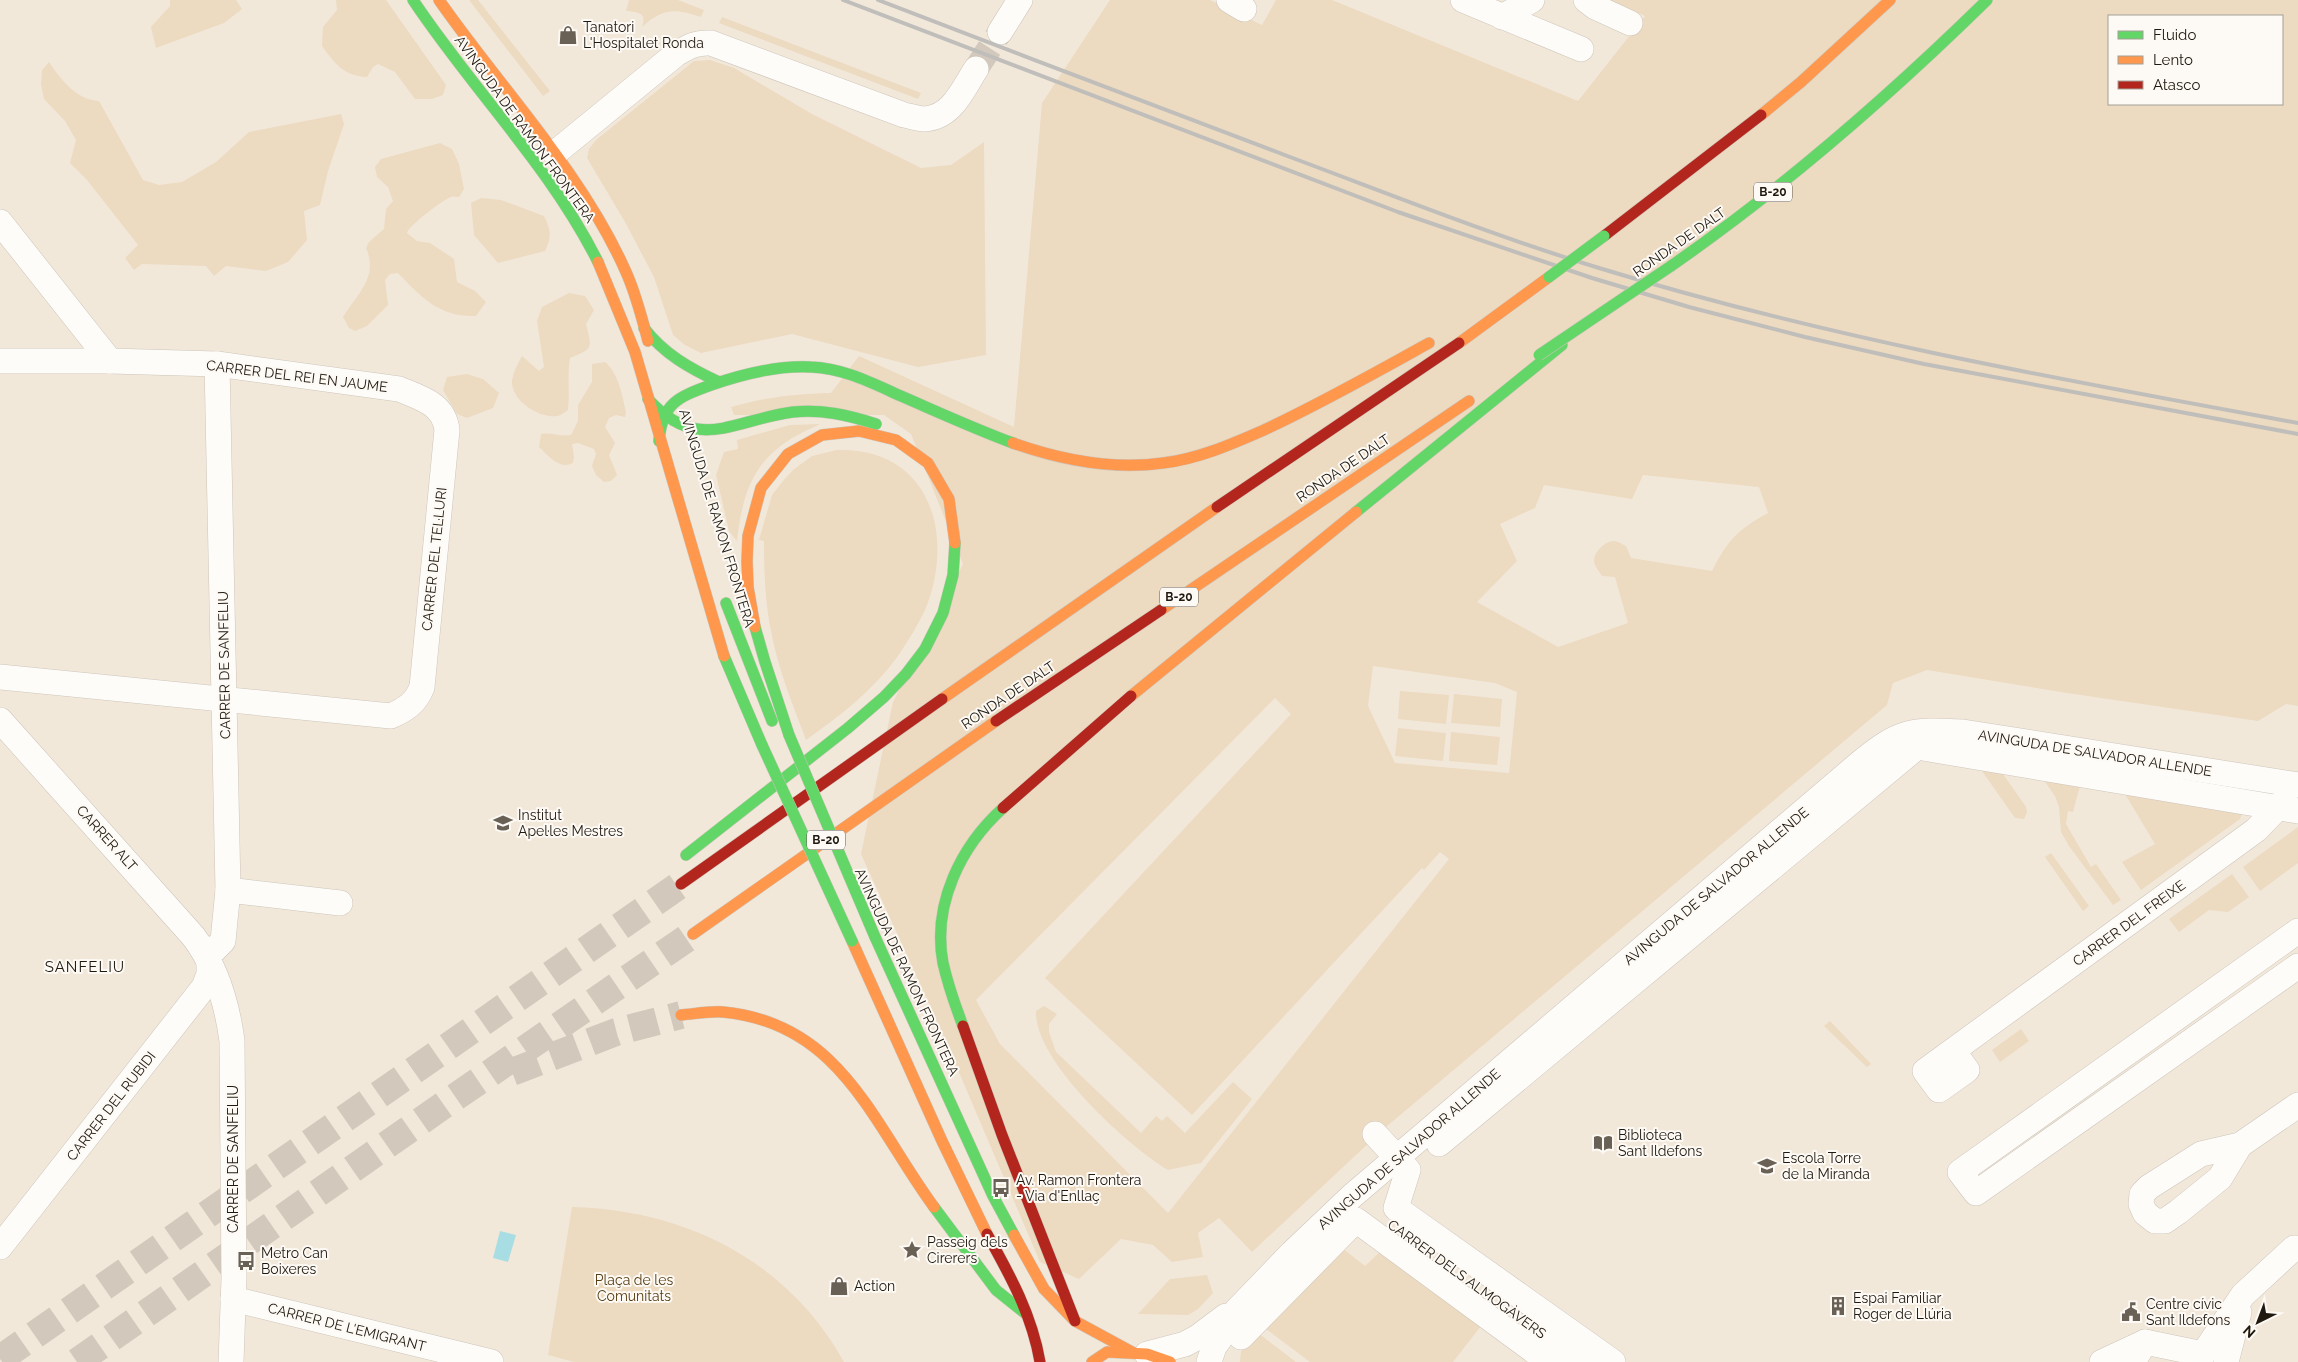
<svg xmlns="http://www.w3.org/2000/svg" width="2298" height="1362" viewBox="0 0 2298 1362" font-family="Raleway,sans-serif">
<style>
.green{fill:#ecdac1;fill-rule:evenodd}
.water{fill:#a8dee3}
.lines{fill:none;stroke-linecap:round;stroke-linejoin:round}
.street-tunnel{stroke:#d2c9bc;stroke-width:25;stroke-dasharray:25 12;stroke-linecap:butt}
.highway-tunnel{stroke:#d2c9bc;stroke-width:28;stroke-dasharray:28 14;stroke-linecap:butt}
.street-casing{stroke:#cdc5ba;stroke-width:26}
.fast-casing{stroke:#cdc5ba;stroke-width:12}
.slow-casing{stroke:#cdc5ba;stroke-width:12}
.jam-casing{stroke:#cdc5ba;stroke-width:12}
.street{stroke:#fdfcf9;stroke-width:25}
.fast{stroke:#63d668;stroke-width:11}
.slow{stroke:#ff974d;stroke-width:11}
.jam{stroke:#b3261e;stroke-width:11}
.rail{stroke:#c0beba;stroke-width:4}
.fast-bridge-casing{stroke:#cdc5ba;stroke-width:12;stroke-linecap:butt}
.fast-bridge{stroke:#63d668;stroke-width:11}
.labels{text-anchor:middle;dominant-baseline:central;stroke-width:4;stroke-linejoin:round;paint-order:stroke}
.shield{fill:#fdf9f4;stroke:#625c54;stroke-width:1}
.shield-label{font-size:12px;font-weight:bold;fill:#1f190f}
.poi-label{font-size:14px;fill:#1f190f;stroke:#fdf9f4;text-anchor:start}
.street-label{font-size:14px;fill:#1f190f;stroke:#fdf9f4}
.park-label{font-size:14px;fill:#573e13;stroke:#fdf9f4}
.neighbourhood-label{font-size:15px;letter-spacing:1px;fill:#1f190f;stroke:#fdf9f4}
</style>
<rect width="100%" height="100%" fill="#f2e8da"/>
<g class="green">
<path d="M170,0H236L242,9L224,23L156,48L151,27L170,6Z"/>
<path d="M336,0H386L446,85L443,95L432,99H415L395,72L378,64L373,67L367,77C344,76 335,64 322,46L323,27L337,10Z"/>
<path d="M469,0H478L550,91L543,96Z"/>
<path d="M629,0H678L704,10L701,17C676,8 662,8 642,27C648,12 636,12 626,11Z"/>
<path d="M1110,0H1210L1262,25L1276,0H1332L1578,101L1645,16L1606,0H2298V706L2286,704L2258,721L2067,693L1927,670L1893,683L1887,705L1386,1127L1252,1252L1219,1218L1198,1233L1203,1257L1172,1262L1153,1245L1121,1239L1079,1279L1040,1262L940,1028L861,854L893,702L963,564L911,434L884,415H734L731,407C766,397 795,394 831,393L859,356L1014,427L1042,103ZM2109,16H2282V104H2109ZM1643,475L1759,487L1768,513C1737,530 1728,540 1712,571L1631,558L1626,546C1622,544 1617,541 1614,541C1605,541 1594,552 1594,561C1595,567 1599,571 1602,576L1615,577L1628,623L1558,647L1477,602L1517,561L1500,524L1535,508L1544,485L1632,499ZM1373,666L1495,683L1517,692L1509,773L1395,763L1368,706ZM1275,698L1291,714L1045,978L1192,1115L1422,868L1424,870L1440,852L1449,859L1168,1213L1000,1044L976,1000Z"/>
<path d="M722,17L921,93L918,99L719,23Z"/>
<path d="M710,60L734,68L812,114L921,168L951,165L984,142L986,355L918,367L792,334L701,353L685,345L673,335L654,277L625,222L587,158L589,149L596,140L694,61Z"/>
<path d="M49,62C61,80 77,100 99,101L143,180L159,185L182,182L216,162L249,132L341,114L344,124L328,171L320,205L304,211L307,240L288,262L266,271L226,266L214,276L206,266L142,264L134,270L125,258L138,245L87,180L70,163L76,140L65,121L44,99L41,85L42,70Z"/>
<path d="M440,143L452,149L459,164L464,189L459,197C456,197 454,196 451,197C444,199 408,226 407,233L417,241L430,243L454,259L457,282L475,291L486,302L476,316C439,317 422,298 398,273L390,274L385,280L388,305L367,326L355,331L349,328L343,317C357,294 379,277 366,248L369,242L384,229L386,209L393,201L388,187L377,177L375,167L381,159Z"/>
<path d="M481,198L501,200L544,216C551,230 552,237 545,251L498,263L474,235L471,203Z"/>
<path d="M569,293L585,296L594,310L586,324C592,349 594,348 570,358C567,375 570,392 568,410C565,412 561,415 558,416C540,419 511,401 512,381C513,373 518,363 522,356L539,371L544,367L537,321L542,307Z"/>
<path d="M605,362C619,374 622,395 626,412L625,417L616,415L609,418L605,427L615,443L609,455L617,475L611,481L604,482L596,475L592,466L596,454L594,449L578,443L572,444L574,457L573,463C559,470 549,456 539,447L541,434C552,432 560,437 571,435L578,421V405L592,382V364Z"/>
<path d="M467,374L483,379L499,393L493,408L467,418L457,414L443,390L447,377Z"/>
<path d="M820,424C806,431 789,438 777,449C748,472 741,506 737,541L729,531L716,475L724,452L738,449L737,440L790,425Z"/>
<path d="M837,450C930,447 956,535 925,610C918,625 909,639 900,653C876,688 840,716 806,740C792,703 777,666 770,626C765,598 764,570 764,541L759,540L772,495L783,481L793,470L812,456Z"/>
<path d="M1400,691L1449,695L1446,724L1398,719Z"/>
<path d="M1454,694L1502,699L1500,727L1451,723Z"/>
<path d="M1398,728L1446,733L1443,761L1395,756Z"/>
<path d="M1451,732L1500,737L1497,765L1449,761Z"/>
<path d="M1996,764L2026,807L2027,812L2024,819L2015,818L1982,771L1981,767Z"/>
<path d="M2041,776L2082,778L2073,812L2068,811L2066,824L2091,867L2096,864L2121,900L2113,905L2069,846L2061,832L2059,807L2055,796Z"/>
<path d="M2119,784L2243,812L2240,819L2141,890L2122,862L2155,844Z"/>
<path d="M2298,827V863L2260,891L2243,867Z"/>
<path d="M2051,853L2089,906L2083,911L2045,857Z"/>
<path d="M2232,874L2249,897L2228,912L2209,910L2179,932L2169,919Z"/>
<path d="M1044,1006L1057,1014L1049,1024V1032L1056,1052L1141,1133L1156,1116L1162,1121L1167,1116L1185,1133L1233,1082L1252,1099L1201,1163L1168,1170C1128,1146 1034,1061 1036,1011Z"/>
<path d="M1830,1021L1871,1064L1867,1067L1824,1026Z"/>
<path d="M2021,1029L2029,1041L2000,1062L1992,1050Z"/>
<path d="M572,1207C686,1210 788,1261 844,1362H574L548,1355Z"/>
<path d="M1342,1248L1365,1266L1382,1250L1481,1326L1453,1362H1310L1262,1326Z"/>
<path d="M1207,1275L1213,1293L1198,1309L1188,1315L1138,1314L1170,1279Z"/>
<path d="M1258,1333L1296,1362H1240L1241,1351Z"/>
</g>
<path class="water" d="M500,1231L516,1235L508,1262L493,1258Z"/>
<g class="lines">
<path class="street-tunnel" d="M976,69L1000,32"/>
<g class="highway-tunnel">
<path d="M512,1072L616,1032L681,1015"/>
<path d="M0,1359L681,884"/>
<path d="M77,1362L448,1102L693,934"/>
</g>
<g class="street-casing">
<g id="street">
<path d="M1229,0L1244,9"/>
<path d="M1463,0L1581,49"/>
<path d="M1586,0L1595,7L1630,23"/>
<path d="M1502,17L1532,0"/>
<path d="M1000,32L1020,0"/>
<path d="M555,153L676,54C688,47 696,42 711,43L904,115C910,116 918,119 924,119C952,118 963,89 976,69"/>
<path d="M0,222L110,361"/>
<path d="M0,361H110L217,364L399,389C421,398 444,404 447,430L422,687C416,703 406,709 391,716L0,677"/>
<path d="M0,720L193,936C216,966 227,1003 232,1041L234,1278L231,1362"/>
<path d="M228,890L340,903"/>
<path d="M2298,931L1960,1172L1976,1193L2298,966"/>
<path d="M202,948L214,950L223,941L228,890L217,364"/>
<path d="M1953,1051L1967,1070L1939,1090L1925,1071L2256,830L2285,800"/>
<path d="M1375,1134L1408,1170L1396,1208L1613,1362"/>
<path d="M1439,1144L1917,747L2298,811"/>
<path d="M2240,1145L2220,1178L2178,1212L2165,1221H2155L2145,1213L2141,1204L2142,1194L2149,1187L2201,1154L2240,1145L2298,1105"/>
<path d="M0,1247L204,987L209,974V959"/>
<path d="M233,1299L491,1362"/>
<path d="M1534,1327L1582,1362"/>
<path d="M1241,1337L1356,1220L1549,1362"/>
<path d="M1147,1354L1185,1344L1198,1337L1226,1316"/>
<path d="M1209,1362L1214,1347L1229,1326L1237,1310L1292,1253L1352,1196L1860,763C1900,730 1912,729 1963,732L2298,785"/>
<path d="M2102,1362L2145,1342"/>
<path d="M2133,1362L2145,1342L2203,1354L2243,1295L2294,1248L2298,1249"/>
<path d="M2226,1362L2239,1312"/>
</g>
</g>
<g class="fast-casing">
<g id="fast">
<path d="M413,0C472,89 550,166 598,262"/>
<path d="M1671,266C1785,187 1888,97 1987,0"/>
<path d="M644,328C664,354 689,368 719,382"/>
<path d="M648,399C698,454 732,420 793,412C822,409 848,415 876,424"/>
<path d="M659,441C662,403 678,397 711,385C743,374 777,365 811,367C843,368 872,383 901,396C938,412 975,429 1013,443"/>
<path d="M1356,512L1562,345"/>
<path d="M726,603L772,721"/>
<path d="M755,627L765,662L789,735"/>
<path d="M724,656L762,745"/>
<path d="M686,855L848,728L884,697L906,674L925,649L943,613L953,575L955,543"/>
<path d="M875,937L993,1196L1014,1235"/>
<path d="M963,1026C955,1005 948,985 943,963C932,904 961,846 1003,808"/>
<path d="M934,1207L996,1290L1026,1314"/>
</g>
</g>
<g class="slow-casing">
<g id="slow">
<path d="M439,0C501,89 582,172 626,272C636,294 642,318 648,341"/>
<path d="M1761,115L1801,82L1890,0"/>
<path d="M598,262L635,352L724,656"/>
<path d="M1459,343L1549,277"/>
<path d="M1013,443C1061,460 1112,470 1163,463C1198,459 1232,444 1264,430C1320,404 1375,373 1429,343"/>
<path d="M1161,610L1469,401"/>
<path d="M755,627L748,587L747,561L748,536L761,488L788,454L822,435L859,431L896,440L928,463L949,499L955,543"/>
<path d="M1131,696L1356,512"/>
<path d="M942,699L1217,507"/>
<path d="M693,934L996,721"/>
<path d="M852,941L942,1141L987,1234"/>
<path d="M681,1015C694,1014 709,1011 723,1012C841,1023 873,1124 934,1207"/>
<path d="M1014,1235L1044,1289L1075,1321L1134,1353"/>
<path d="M1092,1362L1107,1352L1147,1354L1170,1362"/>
</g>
</g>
<g class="jam-casing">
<g id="jam">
<path d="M1604,236L1761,115"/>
<path d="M1217,507L1459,343"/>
<path d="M996,721L1161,610"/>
<path d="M1003,808L1131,696"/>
<path d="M681,884L942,699"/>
<path d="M963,1026L1002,1135L1075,1321"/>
<path d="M987,1234C1010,1275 1032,1315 1040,1362"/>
</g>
</g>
<use href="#street" class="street"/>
<use href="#fast" class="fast"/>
<use href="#slow" class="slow"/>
<use href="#jam" class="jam"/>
<g class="rail">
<path d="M843,0L1398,212L1592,278L1689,307L1805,337L1924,364L2298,434"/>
<path d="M878,0C1015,53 1153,105 1290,157C1392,195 1494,236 1599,268C1827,338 2063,380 2298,423"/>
</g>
<g class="fast-bridge-casing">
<g id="fast-bridge">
<path d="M1549,277L1604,236"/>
<path d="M1539,355L1671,266"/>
<path d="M789,735L875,937"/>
<path d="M762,745L852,941"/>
</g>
</g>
<use href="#fast-bridge" class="fast-bridge"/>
</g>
<defs>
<g id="shop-bare" transform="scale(1.5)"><path d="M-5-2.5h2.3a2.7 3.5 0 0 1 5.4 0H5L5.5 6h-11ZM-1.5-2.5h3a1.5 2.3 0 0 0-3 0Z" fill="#696156" stroke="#fdf9f4" stroke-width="2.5" paint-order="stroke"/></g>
<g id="school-bare" transform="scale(1.5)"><path d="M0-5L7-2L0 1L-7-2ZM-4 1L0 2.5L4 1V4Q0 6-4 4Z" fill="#696156" stroke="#fdf9f4" stroke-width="2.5" paint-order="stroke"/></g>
<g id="library-bare" transform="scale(1.5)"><path d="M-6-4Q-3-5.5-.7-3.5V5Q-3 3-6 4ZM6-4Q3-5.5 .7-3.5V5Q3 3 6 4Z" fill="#696156" stroke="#fdf9f4" stroke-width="2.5" paint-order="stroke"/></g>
<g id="bus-bare" transform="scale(1.5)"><path d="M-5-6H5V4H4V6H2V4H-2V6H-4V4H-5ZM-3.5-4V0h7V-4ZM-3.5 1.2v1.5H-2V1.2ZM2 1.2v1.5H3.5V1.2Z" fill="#696156" stroke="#fdf9f4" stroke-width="2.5" paint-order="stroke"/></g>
<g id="sight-bare" transform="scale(1.5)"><path d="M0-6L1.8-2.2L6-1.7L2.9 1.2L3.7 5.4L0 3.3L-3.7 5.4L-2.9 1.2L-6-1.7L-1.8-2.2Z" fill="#696156" stroke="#fdf9f4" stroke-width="2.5" paint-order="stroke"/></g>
<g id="building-bare" transform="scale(1.5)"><path d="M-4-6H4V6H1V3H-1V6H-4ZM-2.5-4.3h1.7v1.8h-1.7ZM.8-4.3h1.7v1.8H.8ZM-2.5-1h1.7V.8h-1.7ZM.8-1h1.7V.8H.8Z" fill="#696156" stroke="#fdf9f4" stroke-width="2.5" paint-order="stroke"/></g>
<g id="civic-bare" transform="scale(1.5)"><path d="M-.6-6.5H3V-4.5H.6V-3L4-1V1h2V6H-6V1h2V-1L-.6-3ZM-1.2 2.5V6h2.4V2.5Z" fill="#696156" stroke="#fdf9f4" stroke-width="2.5" paint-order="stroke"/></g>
</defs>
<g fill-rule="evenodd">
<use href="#shop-bare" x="568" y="35"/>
<use href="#school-bare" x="503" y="823"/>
<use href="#library-bare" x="1603" y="1143"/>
<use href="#school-bare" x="1767" y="1166"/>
<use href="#bus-bare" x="1001" y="1188"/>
<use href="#sight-bare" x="912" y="1250"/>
<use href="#bus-bare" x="246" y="1261"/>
<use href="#shop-bare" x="839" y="1286"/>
<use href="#building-bare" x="1838" y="1306"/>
<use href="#civic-bare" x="2131" y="1312"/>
</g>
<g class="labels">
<g class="shield">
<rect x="1754" y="182.5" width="38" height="19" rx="4"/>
<rect x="1160" y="587.5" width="38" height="19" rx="4"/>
<rect x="807" y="830.5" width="38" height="19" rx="4"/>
</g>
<g class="shield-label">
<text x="1773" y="192">B-20</text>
<text x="1179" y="597">B-20</text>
<text x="826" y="840">B-20</text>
</g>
<g class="poi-label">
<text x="583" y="27">Tanatori<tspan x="583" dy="16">L'Hospitalet Ronda</tspan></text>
<text x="518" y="815">Institut<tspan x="518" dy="16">Apel·les Mestres</tspan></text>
<text x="1618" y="1135">Biblioteca<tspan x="1618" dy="16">Sant Ildefons</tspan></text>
<text x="1782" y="1158">Escola Torre<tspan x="1782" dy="16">de la Miranda</tspan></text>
<text x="1016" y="1180">Av. Ramon Frontera<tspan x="1016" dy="16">- Via d'Enllaç</tspan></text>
<text x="927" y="1242">Passeig dels<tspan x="927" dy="16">Cirerers</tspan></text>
<text x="261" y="1253">Metro Can<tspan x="261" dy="16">Boixeres</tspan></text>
<text x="854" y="1286">Action</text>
<text x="1853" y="1298">Espai Familiar<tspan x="1853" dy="16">Roger de Llúria</tspan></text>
<text x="2146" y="1304">Centre cívic<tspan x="2146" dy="16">Sant Ildefons</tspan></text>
</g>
<g class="street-label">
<text transform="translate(525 129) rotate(54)">AVINGUDA DE RAMON FRONTERA</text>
<text transform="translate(1679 242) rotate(-35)">RONDA DE DALT</text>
<text transform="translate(297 376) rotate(7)">CARRER DEL REI EN JAUME</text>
<text transform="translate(1343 468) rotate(-34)">RONDA DE DALT</text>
<text transform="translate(717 518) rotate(73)">AVINGUDA DE RAMON FRONTERA</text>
<text transform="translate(434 559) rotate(-84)">CARRER DEL TEL·LURI</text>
<text transform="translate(224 665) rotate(-91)">CARRER DE SANFELIU</text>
<text transform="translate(1008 695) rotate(-34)">RONDA DE DALT</text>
<text transform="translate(2095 753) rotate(9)">AVINGUDA DE SALVADOR ALLENDE</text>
<text transform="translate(107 838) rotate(48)">CARRER ALT</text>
<text transform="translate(1716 886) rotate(-40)">AVINGUDA DE SALVADOR ALLENDE</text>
<text transform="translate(2129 923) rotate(-36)">CARRER DEL FREIXE</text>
<text transform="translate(907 972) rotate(65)">AVINGUDA DE RAMON FRONTERA</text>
<text transform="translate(111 1106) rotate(-52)">CARRER DEL RUBIDI</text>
<text transform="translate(1409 1149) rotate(-41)">AVINGUDA DE SALVADOR ALLENDE</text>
<text transform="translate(233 1159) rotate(-90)">CARRER DE SANFELIU</text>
<text transform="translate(1467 1279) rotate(36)">CARRER DELS ALMOGÀVERS</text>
<text transform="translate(347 1327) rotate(14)">CARRER DE L'EMIGRANT</text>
</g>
<g class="park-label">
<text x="634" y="1280">Plaça de les<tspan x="634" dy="16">Comunitats</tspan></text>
</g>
<g class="neighbourhood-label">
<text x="85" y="967">SANFELIU</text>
</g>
</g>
<rect x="2108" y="15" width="175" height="90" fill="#fdf9f4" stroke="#a49f98"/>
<rect x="2118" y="31" width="25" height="8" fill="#63d668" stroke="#a49f98"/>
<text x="2153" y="40" font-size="15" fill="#1f190f">Fluido</text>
<rect x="2118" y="56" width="25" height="8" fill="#ff974d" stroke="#a49f98"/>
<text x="2153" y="65" font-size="15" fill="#1f190f">Lento</text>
<rect x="2118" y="81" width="25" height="8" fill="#b3261e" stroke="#a49f98"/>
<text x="2153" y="90" font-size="15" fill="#1f190f">Atasco</text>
<g transform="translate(2258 1322) rotate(222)" stroke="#fdf9f4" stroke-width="4" paint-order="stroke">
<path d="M0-4L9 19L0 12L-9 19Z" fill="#1f190f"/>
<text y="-8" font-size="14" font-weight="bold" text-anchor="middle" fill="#1f190f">N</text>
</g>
</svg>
